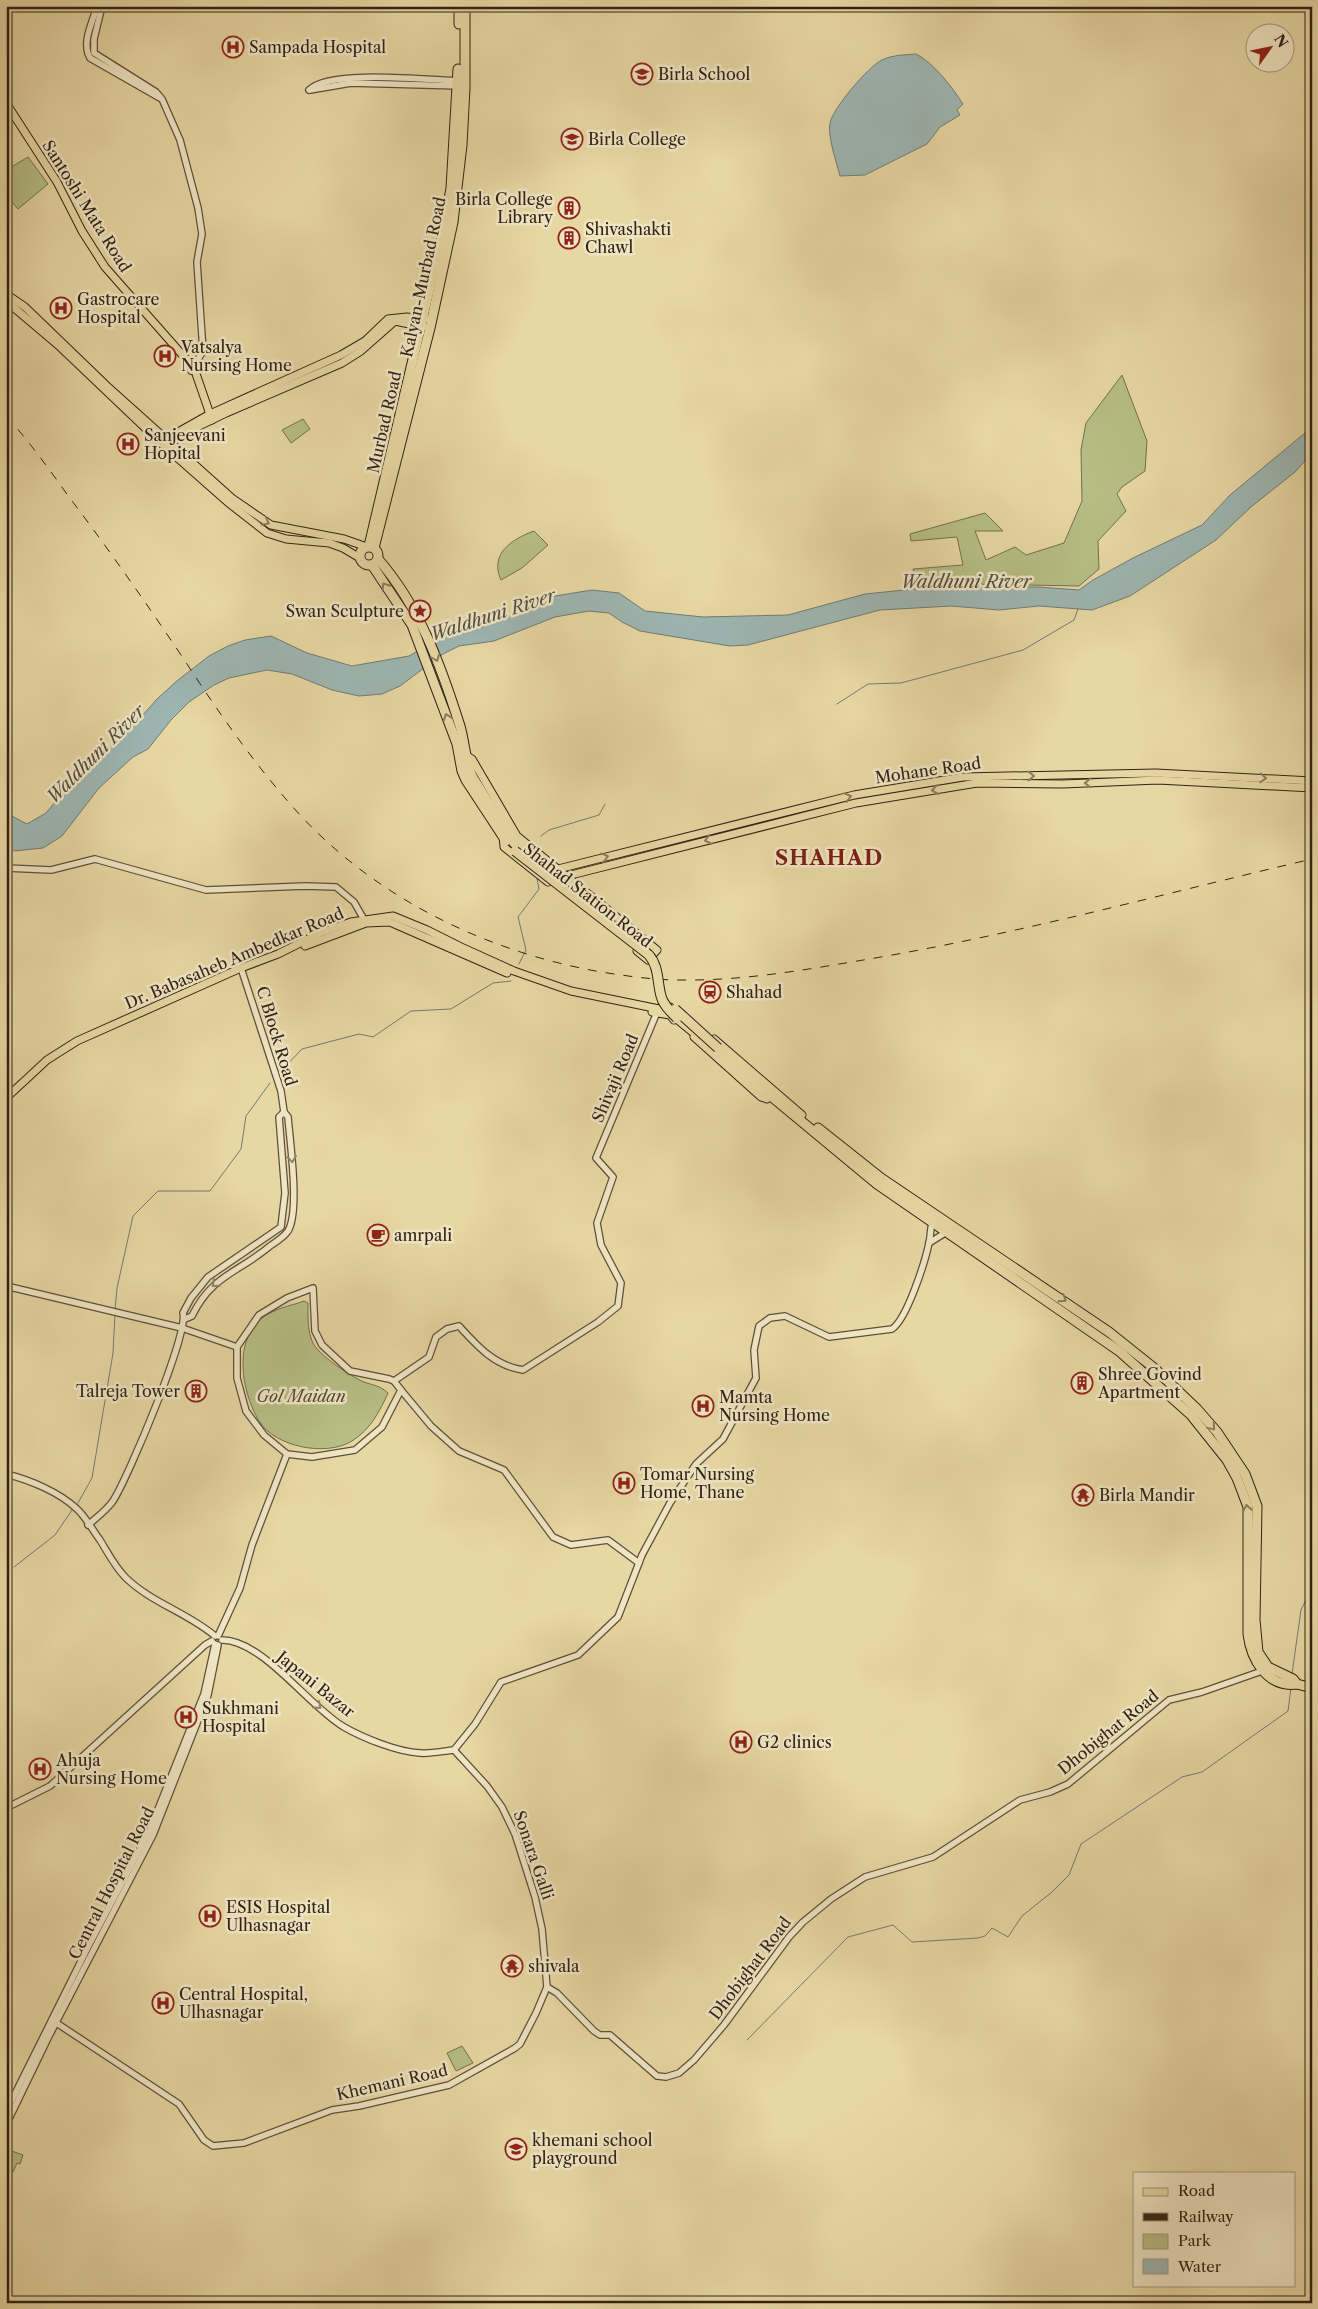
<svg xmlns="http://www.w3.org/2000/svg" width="1318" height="2309" viewBox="0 0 1318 2309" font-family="'Libre Caslon Text',serif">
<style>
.green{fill:#b6be85;stroke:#73704d}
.water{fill:#9db6b2;stroke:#717b73}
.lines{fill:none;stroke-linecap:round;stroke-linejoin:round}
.stream{stroke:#717b73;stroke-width:1}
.minor-casing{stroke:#5e4f38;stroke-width:8}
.major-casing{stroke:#302215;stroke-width:9}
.highway-casing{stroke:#302215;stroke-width:11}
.minor{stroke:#efe5c3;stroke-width:5.5}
.major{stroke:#e7d7a3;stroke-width:7}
.highway{stroke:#e7d7a3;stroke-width:9}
.rail{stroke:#302215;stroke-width:1;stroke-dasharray:9 9;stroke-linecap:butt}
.highway-bridge-casing{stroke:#302215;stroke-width:11;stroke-linecap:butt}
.highway-bridge{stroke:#e7d7a3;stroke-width:9}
.oneway{stroke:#8c7c5c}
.oneway2{stroke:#90846c}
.labels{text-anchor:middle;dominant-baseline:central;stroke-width:5;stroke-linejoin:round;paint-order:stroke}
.poi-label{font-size:16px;fill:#302215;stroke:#efe5c3;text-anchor:start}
.street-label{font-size:16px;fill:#302215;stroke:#efe5c3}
.park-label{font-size:16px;font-style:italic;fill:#524931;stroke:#efe5c3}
.water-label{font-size:18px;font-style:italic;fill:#514e44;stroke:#efe5c3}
.district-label{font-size:21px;font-weight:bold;letter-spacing:1px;fill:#7a1f14;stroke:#efe5c3}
</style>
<rect width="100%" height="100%" fill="#e7d7a3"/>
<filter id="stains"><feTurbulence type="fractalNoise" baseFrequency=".004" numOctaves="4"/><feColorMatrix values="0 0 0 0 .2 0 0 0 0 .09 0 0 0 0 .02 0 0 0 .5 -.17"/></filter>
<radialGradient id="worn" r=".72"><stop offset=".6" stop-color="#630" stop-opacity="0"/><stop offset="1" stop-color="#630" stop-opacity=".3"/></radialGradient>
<g class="green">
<path d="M28,157L48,184L18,209L6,195V183L10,180L8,169Z"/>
<path d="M1122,375L1147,441L1145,471L1122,487L1117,494L1126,511L1098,541L1099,569L1079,586L917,583L913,569L963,565L957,537L911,541L910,534L985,513L1003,531H975L986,560L1015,547L1026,555L1064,543L1082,501L1081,450L1086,423Z"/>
<path d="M303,419L310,429L291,443L282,430Z"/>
<path d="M534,531L548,545L522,568L501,580C489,554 512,539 534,531Z"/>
<path d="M304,1301L308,1303C308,1316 307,1333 314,1345C322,1357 350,1376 364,1382C375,1386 379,1385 388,1393C380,1411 370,1430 352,1441C326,1457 275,1447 259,1421C240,1389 231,1331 272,1312C281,1307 294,1305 304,1301Z"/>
<path d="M462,2046L473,2063L456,2071L447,2053Z"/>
<path d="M6,2149L23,2155L20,2164L17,2163L13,2172L6,2175Z"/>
</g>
<g class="water">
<path d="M916,54C934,63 952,87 963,104L957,110L960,115L940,127L927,144L865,175L840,176C837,164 827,135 830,123C833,108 868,67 882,60C892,55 904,55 916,54Z"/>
<path d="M1312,421V453L1295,472L1251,507L1216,540L1130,596L1092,610L1039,606L999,610L951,606L880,610L748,645L730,646L640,631L622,622L609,613L589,611L555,617L494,641L459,646L443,654L400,686L382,694L359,696L332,690L292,674L267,670L229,678L214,685L189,702L171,720L148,749L133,757L99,788L62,836L43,848L14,851L6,845V813L27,824L46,813L91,760L127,733L157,699L178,680L209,656L228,646L245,640L271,636L307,653L352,666L409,656L446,634L469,627H483L549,597L592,590L619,593L645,611L703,617L788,615L865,594L933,587H1039L1079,590L1093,580L1133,558L1202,525L1230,495L1305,433Z"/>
</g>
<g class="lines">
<g class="stream">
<path d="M837,704L868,684L901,683L1023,650L1074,620L1078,609"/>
<path d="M541,836L549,830L599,815L605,804"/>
<path d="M519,964L526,950L518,917L539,889L537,878"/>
<path d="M282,1070L302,1049L359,1034L373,1037L411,1011L451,1009L493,983L511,981"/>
<path d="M115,1310L117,1288L133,1216L158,1191H210L241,1149L246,1116L270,1083"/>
<path d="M78,1503L92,1478L113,1353L115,1314"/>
<path d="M14,1567L55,1535L72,1510"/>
<path d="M1292,1674L1301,1610L1312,1588"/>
<path d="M747,2040L848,1937L893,1925L912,1942L978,1938L985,1936L992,1928L1008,1937L1022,1916L1052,1892L1069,1875L1081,1844L1182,1777L1202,1772L1288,1711L1291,1688"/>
</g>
<g class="minor-casing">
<g id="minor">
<path d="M97,6C93,22 81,42 90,58L160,98"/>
<path d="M102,6L94,39V53L156,92L162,99L180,140L198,208L202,234L197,262L203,351L191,371"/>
<path d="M309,90C329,69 428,80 459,81"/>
<path d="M310,90L351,83L460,86"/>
<path d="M6,868L51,870L95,859L206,890L305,886L336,887L354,902L366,923"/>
<path d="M929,1243L948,1231"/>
<path d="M6,1286L182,1328L237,1347"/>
<path d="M313,1288L315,1331L322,1345L350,1371L389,1379L394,1381L401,1390L382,1427L355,1450L312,1457L287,1454L264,1435L246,1411L237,1378V1347L259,1315L287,1298Z"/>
<path d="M185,1319L192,1316C212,1275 238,1273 270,1246C276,1242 284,1237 288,1231C300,1211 290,1142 288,1117L284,1112L281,1091L241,968"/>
<path d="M394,1381L429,1357L436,1337L447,1329L459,1326C477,1346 495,1366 523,1370L598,1322L618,1306L621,1283L601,1245L597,1223L613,1177L596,1158L658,1010"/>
<path d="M401,1390L431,1426L459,1451L504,1470L553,1537L571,1545L608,1540L639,1563"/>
<path d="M6,1474C30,1480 59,1492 77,1509C86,1517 93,1531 100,1540C108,1553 115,1567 126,1578C152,1603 188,1613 215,1636"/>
<path d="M88,1525C96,1518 107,1510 113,1501C128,1478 189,1333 183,1313L191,1298L208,1277L281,1227L285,1193L279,1117L284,1112"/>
<path d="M218,1636L240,1588L252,1545L287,1454"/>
<path d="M222,1640C263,1640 309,1707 344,1727C363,1738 398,1752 420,1753C431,1754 443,1751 454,1750"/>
<path d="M454,1750L475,1724L501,1682L578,1655L618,1617L642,1555L670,1503L696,1464L723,1439L756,1378L754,1350L759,1326L770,1318L785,1316L829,1337L892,1329C907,1319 925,1262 929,1243C931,1235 930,1227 933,1220"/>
<path d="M6,1808L50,1786L205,1645L212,1641"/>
<path d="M547,1987L557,1993L594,2031L600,2035H610L657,2076L666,2077L679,2073L694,2060L724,2025L789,1937L803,1922L831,1899L865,1877L933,1857L1020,1800L1050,1792L1068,1784L1169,1700L1202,1692L1265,1670"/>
<path d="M52,2020L179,2104L204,2140L213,2146L244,2143L332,2110L359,2106L449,2085L515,2048L520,2044L536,2013L547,1987L542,1929L535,1897L515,1834L502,1807L487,1786L454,1750"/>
<path d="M6,2112L88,1947L149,1832L204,1694L215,1644"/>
<path d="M6,2125L48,2038L153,1835L208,1695L218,1645"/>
</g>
</g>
<g class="major-casing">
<g id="major">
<path d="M6,103L57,182L82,231L105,267L194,368L212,420"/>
<path d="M6,294L25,307L107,386L233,499L271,525L344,539L367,547"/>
<path d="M6,301L58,345L163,445L230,504L267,533L286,539L329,543L343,548L360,558"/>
<path d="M164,440L210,414L341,355L365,341L388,319L407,317L425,319"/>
<path d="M167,445L197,427L226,413L342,363L361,351L395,321L424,327"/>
<path d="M463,758L467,756L472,759L517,836L657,950L648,960L637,951"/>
<path d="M503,836L504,847L548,882"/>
<path d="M558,869L854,795L963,777L1156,773L1312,781"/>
<path d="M567,876L856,803L977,783L1063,784L1158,780L1312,788"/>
<path d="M305,946L366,923L390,922L507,973"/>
<path d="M652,1012L670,1015L674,1020"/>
<path d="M694,1037L761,1097L767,1099L771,1096"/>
<path d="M714,1039L802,1115"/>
<path d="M6,1098L47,1060L77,1041L241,968L278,954L320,933L351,922L393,916L427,930L461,947L514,971L571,991L659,1009L670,1007"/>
</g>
</g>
<g class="highway-casing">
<g id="highway">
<path d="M459,24V6"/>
<path d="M369,546L445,223L451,188L458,69"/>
<circle cx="369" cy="556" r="9"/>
<path d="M374,548L430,328L453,222L462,145L465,88V6"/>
<path d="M378,559C420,607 441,666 460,726C465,743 465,762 473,778L514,843L591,905"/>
<path d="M372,565L412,625L457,744L462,771L466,780L506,841"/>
<path d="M677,1018L877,1184L1119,1351L1191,1415L1227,1460L1237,1478L1248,1507V1634C1251,1659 1267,1688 1297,1684"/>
<path d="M818,1128L881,1178L1109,1332L1154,1368L1197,1409L1217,1432L1245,1474L1257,1506L1255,1620L1258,1652L1268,1667L1293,1679L1297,1684L1312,1688"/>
</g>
</g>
<use href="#minor" class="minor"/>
<use href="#major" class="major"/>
<use href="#highway" class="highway"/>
<path class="rail" d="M6,416C29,441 49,469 69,497C110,551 149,607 187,664C221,716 258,769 300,815C379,900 488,952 601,972C627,976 653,980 680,980C745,981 810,969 875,958C1022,933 1166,893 1312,859"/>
<g class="highway-bridge-casing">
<g id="highway-bridge">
<path d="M515,851L649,955C659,967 657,981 661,996C663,1005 671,1012 677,1018"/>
<path d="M675,1009L718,1048"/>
</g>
</g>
<use href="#highway-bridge" class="highway-bridge"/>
</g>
<defs><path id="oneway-chevron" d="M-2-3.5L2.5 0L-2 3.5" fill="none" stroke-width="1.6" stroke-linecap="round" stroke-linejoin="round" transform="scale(1.25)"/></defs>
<g class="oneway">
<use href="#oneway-chevron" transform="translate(266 522) rotate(28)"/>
<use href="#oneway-chevron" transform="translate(385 586) rotate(-122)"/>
<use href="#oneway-chevron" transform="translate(436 658) rotate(69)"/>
<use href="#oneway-chevron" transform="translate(447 717) rotate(-110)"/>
<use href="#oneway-chevron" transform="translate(1031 776)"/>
<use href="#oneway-chevron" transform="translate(1263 778) rotate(3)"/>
<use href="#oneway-chevron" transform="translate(1088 783) rotate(178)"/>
<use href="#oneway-chevron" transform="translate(935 790) rotate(171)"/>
<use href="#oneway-chevron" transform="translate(848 797) rotate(-14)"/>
<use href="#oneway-chevron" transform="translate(708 840) rotate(166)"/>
<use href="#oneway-chevron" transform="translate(605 857) rotate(-14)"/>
<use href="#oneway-chevron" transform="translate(1063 1299) rotate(33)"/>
<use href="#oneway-chevron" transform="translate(1212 1427) rotate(50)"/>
<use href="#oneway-chevron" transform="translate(1247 1508) rotate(-100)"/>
</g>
<g class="oneway2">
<use href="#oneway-chevron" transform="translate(292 1159) rotate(84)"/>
<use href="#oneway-chevron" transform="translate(215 1284) rotate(140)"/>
<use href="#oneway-chevron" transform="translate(318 1706) rotate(42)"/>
</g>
<defs>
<g id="hospital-ring" transform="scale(1.125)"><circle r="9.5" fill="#efe5c3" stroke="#8f2418" stroke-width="1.5"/><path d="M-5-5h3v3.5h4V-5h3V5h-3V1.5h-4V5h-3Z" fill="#8f2418"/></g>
<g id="school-ring" transform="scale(1.125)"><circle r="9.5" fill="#efe5c3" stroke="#8f2418" stroke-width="1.5"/><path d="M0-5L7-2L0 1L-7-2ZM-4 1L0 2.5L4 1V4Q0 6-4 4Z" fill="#8f2418"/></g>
<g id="university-ring" transform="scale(1.125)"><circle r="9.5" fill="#efe5c3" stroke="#8f2418" stroke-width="1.5"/><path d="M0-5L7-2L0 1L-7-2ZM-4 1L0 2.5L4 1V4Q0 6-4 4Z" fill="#8f2418"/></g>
<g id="building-ring" transform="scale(1.125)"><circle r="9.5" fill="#efe5c3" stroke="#8f2418" stroke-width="1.5"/><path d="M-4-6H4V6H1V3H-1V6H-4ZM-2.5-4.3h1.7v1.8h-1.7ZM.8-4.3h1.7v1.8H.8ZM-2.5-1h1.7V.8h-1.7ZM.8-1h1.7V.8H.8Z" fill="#8f2418"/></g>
<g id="sight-ring" transform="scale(1.125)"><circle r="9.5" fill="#efe5c3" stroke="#8f2418" stroke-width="1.5"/><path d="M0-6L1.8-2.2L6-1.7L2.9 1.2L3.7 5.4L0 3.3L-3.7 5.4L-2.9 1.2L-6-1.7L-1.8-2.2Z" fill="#8f2418"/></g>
<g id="station-ring" transform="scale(1.125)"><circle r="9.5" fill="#efe5c3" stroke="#8f2418" stroke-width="1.5"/><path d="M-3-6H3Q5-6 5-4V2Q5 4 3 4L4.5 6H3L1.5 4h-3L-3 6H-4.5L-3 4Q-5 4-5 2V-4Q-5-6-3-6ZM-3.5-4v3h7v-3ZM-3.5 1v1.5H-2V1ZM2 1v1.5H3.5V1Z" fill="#8f2418"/></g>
<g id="cafe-ring" transform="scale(1.125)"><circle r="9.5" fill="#efe5c3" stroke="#8f2418" stroke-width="1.5"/><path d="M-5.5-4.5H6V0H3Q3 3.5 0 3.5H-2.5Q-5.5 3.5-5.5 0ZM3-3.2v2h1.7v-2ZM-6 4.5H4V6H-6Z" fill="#8f2418"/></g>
<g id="temple-ring" transform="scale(1.125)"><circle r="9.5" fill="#efe5c3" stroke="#8f2418" stroke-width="1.5"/><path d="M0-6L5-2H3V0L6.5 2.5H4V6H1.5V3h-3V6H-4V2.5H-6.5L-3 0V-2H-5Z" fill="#8f2418"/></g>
</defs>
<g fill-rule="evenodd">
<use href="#hospital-ring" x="233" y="47"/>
<use href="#school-ring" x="642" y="74"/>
<use href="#university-ring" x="572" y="139"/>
<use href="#building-ring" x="569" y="208"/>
<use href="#building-ring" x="569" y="238"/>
<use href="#hospital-ring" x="61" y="308"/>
<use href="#hospital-ring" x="165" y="356"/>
<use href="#hospital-ring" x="128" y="444"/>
<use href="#sight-ring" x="420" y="611"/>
<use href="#station-ring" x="710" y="992"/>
<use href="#cafe-ring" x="378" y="1235"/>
<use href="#building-ring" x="1082" y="1383"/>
<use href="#building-ring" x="196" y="1391"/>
<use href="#hospital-ring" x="703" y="1406"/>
<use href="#hospital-ring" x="624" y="1483"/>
<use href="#temple-ring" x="1083" y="1495"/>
<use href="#hospital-ring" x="186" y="1717"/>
<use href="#hospital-ring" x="741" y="1742"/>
<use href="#hospital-ring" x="40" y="1769"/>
<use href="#hospital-ring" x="210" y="1916"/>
<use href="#temple-ring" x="512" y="1966"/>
<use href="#hospital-ring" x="163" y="2003"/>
<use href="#school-ring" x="516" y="2149"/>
</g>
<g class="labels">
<g class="poi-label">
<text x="249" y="47">Sampada Hospital</text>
<text x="658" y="74">Birla School</text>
<text x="588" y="139">Birla College</text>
<text x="553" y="199" text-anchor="end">Birla College<tspan x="553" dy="18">Library</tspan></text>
<text x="585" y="229">Shivashakti<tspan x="585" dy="18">Chawl</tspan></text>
<text x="77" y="299">Gastrocare<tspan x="77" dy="18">Hospital</tspan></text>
<text x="181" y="347">Vatsalya<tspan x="181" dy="18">Nursing Home</tspan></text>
<text x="144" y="435">Sanjeevani<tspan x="144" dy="18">Hopital</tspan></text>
<text x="404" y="611" text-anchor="end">Swan Sculpture</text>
<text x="726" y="992">Shahad</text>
<text x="394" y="1235">amrpali</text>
<text x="1098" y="1374">Shree Govind<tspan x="1098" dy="18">Apartment</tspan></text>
<text x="180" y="1391" text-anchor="end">Talreja Tower</text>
<text x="719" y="1397">Mamta<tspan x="719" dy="18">Nursing Home</tspan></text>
<text x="640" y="1474">Tomar Nursing<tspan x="640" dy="18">Home, Thane</tspan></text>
<text x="1099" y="1495">Birla Mandir</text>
<text x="202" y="1708">Sukhmani<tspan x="202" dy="18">Hospital</tspan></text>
<text x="757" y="1742">G2 clinics</text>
<text x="56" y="1760">Ahuja<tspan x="56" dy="18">Nursing Home</tspan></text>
<text x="226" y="1907">ESIS Hospital<tspan x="226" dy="18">Ulhasnagar</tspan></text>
<text x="528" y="1966">shivala</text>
<text x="179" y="1994">Central Hospital,<tspan x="179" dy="18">Ulhasnagar</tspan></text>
<text x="532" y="2140">khemani school<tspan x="532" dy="18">playground</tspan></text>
</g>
<g class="street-label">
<text transform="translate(87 206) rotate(58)">Santoshi Mata Road</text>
<text transform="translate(423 277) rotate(-78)">Kalyan-Murbad Road</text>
<text transform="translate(384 422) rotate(-77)">Murbad Road</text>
<text transform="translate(928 770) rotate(-8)">Mohane Road</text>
<text transform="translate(588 895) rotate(38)">Shahad Station Road</text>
<text transform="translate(234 958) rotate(-23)">Dr. Babasaheb Ambedkar Road</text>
<text transform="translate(277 1036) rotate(73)">C Block Road</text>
<text transform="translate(615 1078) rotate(-67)">Shivaji Road</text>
<text transform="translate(316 1684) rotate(39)">Japani Bazar</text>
<text transform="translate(1108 1732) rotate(-39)">Dhobighat Road</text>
<text transform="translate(534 1855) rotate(71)">Sonara Galli</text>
<text transform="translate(111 1883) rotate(-63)">Central Hospital Road</text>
<text transform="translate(750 1968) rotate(-53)">Dhobighat Road</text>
<text transform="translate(392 2082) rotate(-13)">Khemani Road</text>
</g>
<g class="park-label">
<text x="301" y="1396">Gol Maidan</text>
</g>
<g class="water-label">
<text x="966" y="582">Waldhuni River</text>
<text transform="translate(493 615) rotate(-18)">Waldhuni River</text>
<text transform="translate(96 754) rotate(-45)">Waldhuni River</text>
</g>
<g class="district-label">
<text x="829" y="857">SHAHAD</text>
</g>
</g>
<rect width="1318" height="2309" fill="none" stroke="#e7d7a3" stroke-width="25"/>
<rect x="8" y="8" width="1303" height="2294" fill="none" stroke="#302215" stroke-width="2.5"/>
<rect x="12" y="12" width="1293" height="2284" fill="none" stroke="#302215"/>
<rect x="1133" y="2172" width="162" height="115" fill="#efe5c3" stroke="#a3977d"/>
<rect x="1143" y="2188" width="25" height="8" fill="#e7d7a3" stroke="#a3977d"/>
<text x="1178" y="2196" font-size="15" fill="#302215">Road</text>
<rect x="1143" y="2213" width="25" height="8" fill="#302215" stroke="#a3977d"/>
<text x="1178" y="2222" font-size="15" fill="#302215">Railway</text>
<rect x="1143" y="2234" width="25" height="15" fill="#b6be85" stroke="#a3977d"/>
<text x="1178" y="2246" font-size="15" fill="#302215">Park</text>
<rect x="1143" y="2259" width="25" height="15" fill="#9db6b2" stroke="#a3977d"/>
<text x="1178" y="2272" font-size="15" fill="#302215">Water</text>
<g transform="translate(1270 48) rotate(57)"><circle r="24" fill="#efe5c3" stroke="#a3977d"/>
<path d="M0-4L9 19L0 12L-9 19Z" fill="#8f2418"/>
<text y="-8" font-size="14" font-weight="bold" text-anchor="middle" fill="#302215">N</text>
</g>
<rect width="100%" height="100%" filter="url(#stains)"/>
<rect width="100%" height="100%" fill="url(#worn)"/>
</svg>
